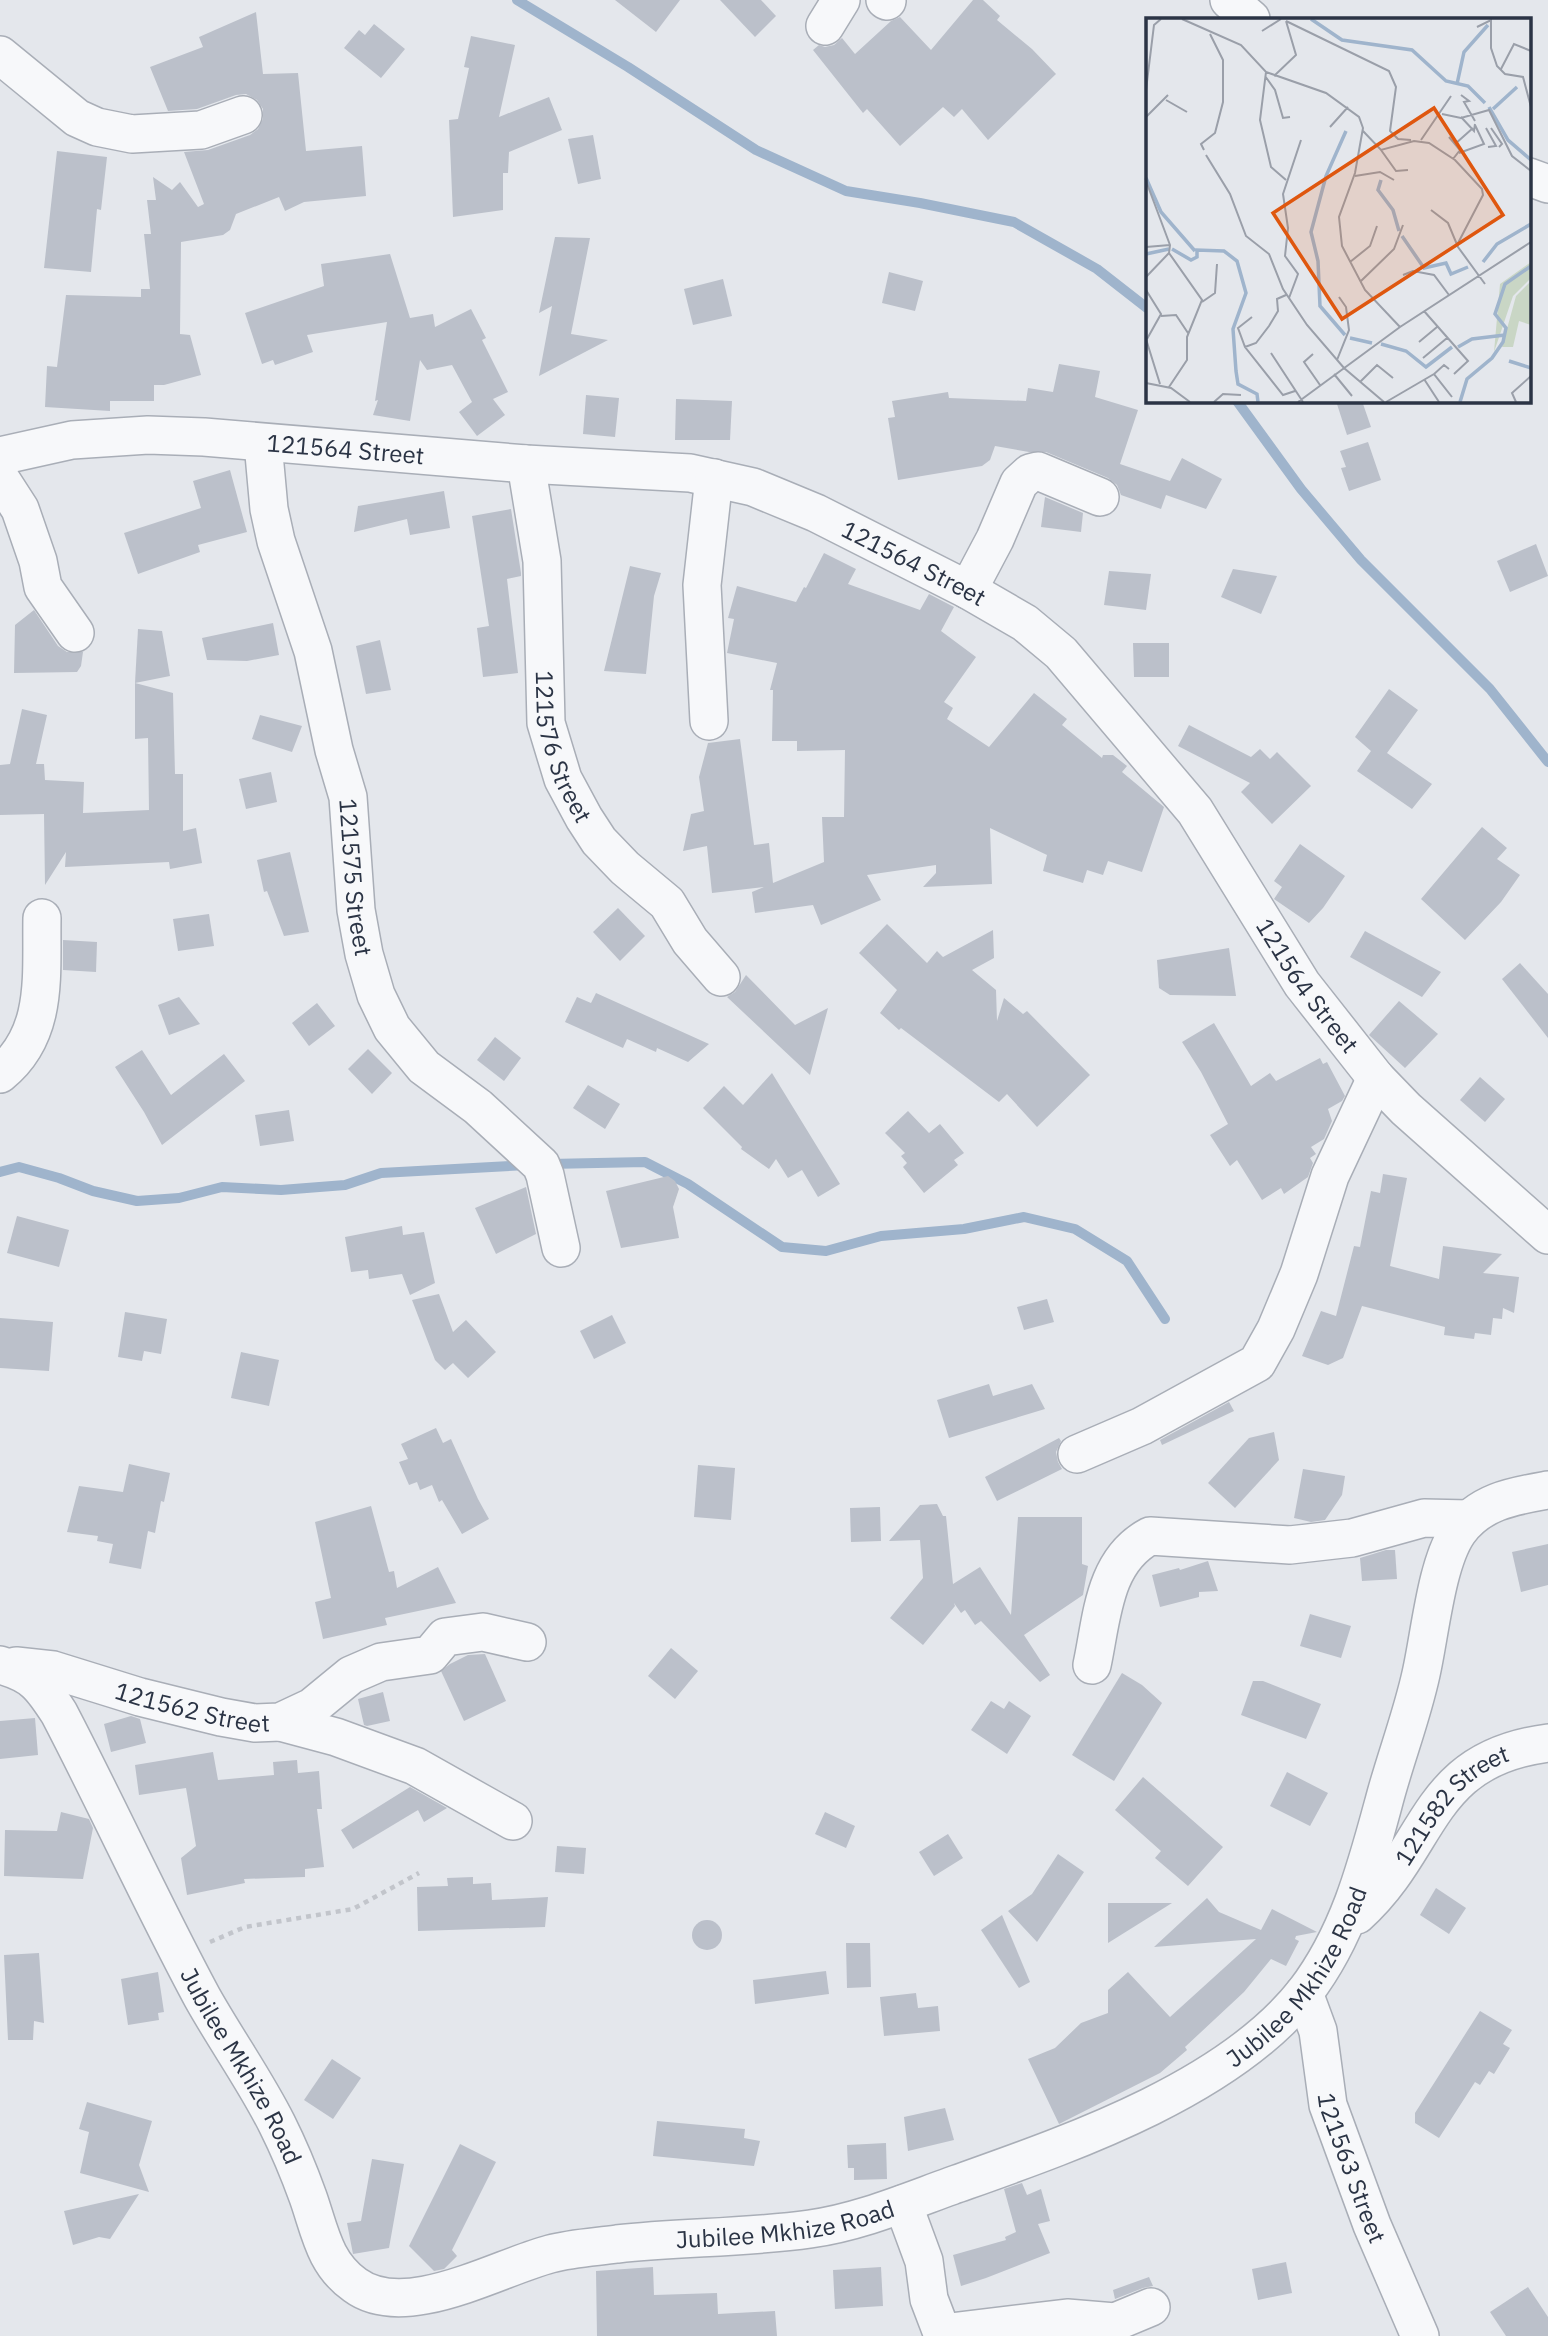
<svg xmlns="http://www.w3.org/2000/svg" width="1548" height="2336" viewBox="0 0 1548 2336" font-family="'IBM Plex Sans',sans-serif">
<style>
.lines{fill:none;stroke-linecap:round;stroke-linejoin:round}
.stream{stroke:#9fb4cc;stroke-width:10}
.building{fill:#bbc0ca}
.minor-casing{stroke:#a9aeb7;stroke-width:40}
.path{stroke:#c2c5cb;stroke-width:4.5;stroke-dasharray:5 5;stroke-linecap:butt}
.minor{stroke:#f7f8fa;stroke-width:37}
.labels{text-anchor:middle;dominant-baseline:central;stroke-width:5;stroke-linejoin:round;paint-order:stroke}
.street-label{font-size:24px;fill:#2b3445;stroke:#f4f6f9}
.inset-river{fill:none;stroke:#9fb4cc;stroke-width:3.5}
.inset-road{fill:none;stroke:#9a9fa9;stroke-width:2}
.view{fill:#df570f;fill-opacity:0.15;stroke:#df570f;stroke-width:3.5}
.inset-edge{fill:none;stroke:#2b3445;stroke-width:3.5}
</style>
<rect width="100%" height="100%" fill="#e4e7ec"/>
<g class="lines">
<g class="stream">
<path d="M517,0L628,67L756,150L846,191L920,203L1014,222L1097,269L1147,308"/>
<path d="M1237,401L1301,489L1361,560L1490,689L1548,762"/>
<path d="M549,1164L645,1162L688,1184L782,1247L826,1251L881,1236L964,1229L1024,1217L1075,1229L1127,1261L1165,1319"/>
<path d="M0,1172L19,1167L59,1178L93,1191L137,1201L179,1198L222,1187L281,1190L345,1185L381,1173L527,1165"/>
</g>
</g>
<g class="building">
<path d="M615,0H680L656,32Z"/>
<path d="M720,0H761L776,16L755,37Z"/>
<path d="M973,0H983L1000,16L997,20L1032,49L1056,74L988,140L962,109L954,117L943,107L900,146L867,109L863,113L813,50L819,45L825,47L834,45L842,38L855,54L891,21L900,17L931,50Z"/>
<path d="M256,12L263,74L298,73L306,151L362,146L366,196L304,202L285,211L279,197L236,214L230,230L223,235L181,242L180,334L190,335L201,375L164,385H154V401H110V411L45,407L47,366L57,367L66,295L141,297V289H150L144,234H151L147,200H156L153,177L172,190L180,182L198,207L204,204L184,152L208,150L250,135L258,129L263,119V109L257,100L246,94L236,95L197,109L168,111L150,67L203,47L199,37Z"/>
<path d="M374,24L405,49L381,78L344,48L359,30L365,35Z"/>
<path d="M471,36L515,45L499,117L549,97L562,130L509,152L508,173H503V210L453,217L449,120L458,119L469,68L464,67Z"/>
<path d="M593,135L601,179L578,184L568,139Z"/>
<path d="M57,151L107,157L101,210L97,209L91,272L44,268Z"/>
<path d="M555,237L590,238L571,334L608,340L539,376L552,306L539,313Z"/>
<path d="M390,254L410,318L433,314L435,327L471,309L486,338L482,340L508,392L493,399L505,415L477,436L459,412L472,402L452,365L427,370L420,360L410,421L373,415L378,400L375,401L387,322L307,335L313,352L275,365L273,360L262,364L245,313L324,286L321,264Z"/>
<path d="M889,272L923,281L915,311L882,303Z"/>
<path d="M723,279L732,316L693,325L684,289Z"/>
<path d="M1059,364L1100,371L1095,397L1138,410L1120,464L1170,481L1182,458L1222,479L1206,509L1166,495L1161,509L1121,495L1117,485L1108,478L1046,452H1029L995,446L990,460L982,466L898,480L888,418L895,417L892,401L948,392L949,398L1026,401L1028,388L1053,392Z"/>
<path d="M586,395L619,398L615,437L583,434Z"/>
<path d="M676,399L732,401L730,440H675Z"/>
<path d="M1336,401H1362L1371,427L1347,435Z"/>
<path d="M1368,442L1381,480L1349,491L1341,468L1346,467L1340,451Z"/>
<path d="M230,470L247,532L198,545L200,552L138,574L124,533L201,508L193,481Z"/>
<path d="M444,491L450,528L410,535L407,519L354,532L358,506Z"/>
<path d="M1045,497L1083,513L1081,532L1041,527Z"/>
<path d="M511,509L521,573V576L507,579L518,673L483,677L477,628L489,626L472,516Z"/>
<path d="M1536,544L1548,576L1510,592L1497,561Z"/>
<path d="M824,553L856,569L848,584L920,610L929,594L954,607L941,631L976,657L944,702L953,708L947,719L989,747L1034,693L1067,719L1062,725L1102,758L1103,755H1113L1127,766L1122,772L1164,807L1142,872L1108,861L1103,875L1087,870L1083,883L1043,871L1047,855L990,828L992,884L923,887L936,873V865L867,875L881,900L821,925L813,905L755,913L752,892L764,887L712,893L707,846L683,851L691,814L704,811L699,777L708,743L740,739L754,845L769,843L773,883L824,862L822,817H844L845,750L797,751V741H772L773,690H770L777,663L727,653L734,619L728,618L737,586L796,602L804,587L806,588Z"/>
<path d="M630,566L661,573L654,596L646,674L604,671Z"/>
<path d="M1233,569L1277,576L1261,614L1221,597Z"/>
<path d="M1109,571L1151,574L1146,610L1104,605Z"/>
<path d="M34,610L58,646L67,652H83L81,666L77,672L14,673L15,625Z"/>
<path d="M273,623L279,655L247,661L207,660L202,638Z"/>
<path d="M138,629L162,631L170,676L135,683Z"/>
<path d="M380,640L391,690L366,694L356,646Z"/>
<path d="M1133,643H1169V677H1134Z"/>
<path d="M135,683L173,693L175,774H183V831L196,828L202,863L170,869L169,862L65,867L66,852L45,885L44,814L0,815V765L10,764L22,709L47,715L36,764H44L45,780L84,782L83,813L149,810L148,738L135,739Z"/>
<path d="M1389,689L1418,710L1387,753L1432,784L1412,809L1357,771L1371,751L1355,737Z"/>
<path d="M260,715L302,726L292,752L252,739Z"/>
<path d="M1189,725L1251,757L1260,749L1270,759L1277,752L1311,786L1272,824L1241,792L1250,783L1178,746Z"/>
<path d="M271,772L277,802L246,809L239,779Z"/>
<path d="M1482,827L1507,848L1497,859L1520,875L1501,902L1465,940L1421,899Z"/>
<path d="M1300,844L1345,876L1323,908L1309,923L1274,899L1282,887L1274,881Z"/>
<path d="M290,852L309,932L284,936L267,891L264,892L257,860Z"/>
<path d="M618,908L645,936L620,961L593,932Z"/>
<path d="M209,914L214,946L178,951L173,919Z"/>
<path d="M887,924L927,963L937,951L943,957L993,930L994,958L972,970L996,990L997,1021L1004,998L1023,1014L1027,1011L1090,1075L1037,1127L1007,1094L999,1102L901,1028L899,1030L880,1013L897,990L859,953Z"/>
<path d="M1365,931L1441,972L1422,997L1350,957Z"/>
<path d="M63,940L97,942L96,972L63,970Z"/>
<path d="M1229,948L1236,996L1170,995L1159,988L1157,960Z"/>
<path d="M1520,963L1548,994V1038L1502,979Z"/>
<path d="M746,975L795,1025L828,1008L810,1075L727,997L735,992Z"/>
<path d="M596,993L709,1044L688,1062L657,1048L656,1052L627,1039L623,1048L565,1022L577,997L591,1003Z"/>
<path d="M179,997L200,1024L169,1035L158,1005Z"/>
<path d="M1399,1001L1438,1034L1405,1068L1369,1035Z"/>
<path d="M317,1003L335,1026L309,1046L292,1023Z"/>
<path d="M1214,1023L1251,1086L1270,1073L1276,1081L1320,1058L1323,1064L1327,1062L1345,1096L1342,1101L1328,1109L1332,1121L1324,1139L1311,1147L1316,1154L1310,1158L1313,1163L1308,1177L1284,1194L1281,1188L1262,1200L1237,1160L1230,1166L1210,1135L1228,1124L1201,1072L1182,1042Z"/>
<path d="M495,1037L521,1058L504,1081L477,1060Z"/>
<path d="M368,1049L392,1073L372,1094L348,1069Z"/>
<path d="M142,1050L171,1095L224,1054L245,1081L162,1145L144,1112L115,1067Z"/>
<path d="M772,1073L840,1184L818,1197L802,1170L788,1178L776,1159L769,1169L741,1149L742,1147L703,1108L724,1086L743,1105Z"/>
<path d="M1480,1077L1505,1099L1485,1122L1460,1100Z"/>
<path d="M588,1085L620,1104L605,1129L573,1108Z"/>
<path d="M289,1110L294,1141L260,1146L255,1115Z"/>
<path d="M908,1111L929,1133L940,1124L964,1153L954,1160L958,1165L924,1193L903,1167L907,1163L901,1156L905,1153L885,1133Z"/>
<path d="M1383,1174L1407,1178L1390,1266L1439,1279L1443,1246L1502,1254L1483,1273L1519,1277L1514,1313L1503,1308L1502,1319L1493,1318L1491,1335L1475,1333L1474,1339L1444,1335L1445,1327L1362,1306L1343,1358L1328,1365L1302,1356L1321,1311L1336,1316L1354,1246L1360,1247L1371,1191L1380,1193Z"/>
<path d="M668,1176L675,1181L679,1189L673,1207L679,1238L621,1248L606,1191Z"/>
<path d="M526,1187L536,1234L496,1254L475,1208Z"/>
<path d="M17,1216L69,1230L59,1267L7,1253Z"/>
<path d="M402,1226L403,1235L424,1232L435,1283L410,1295L402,1274L369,1279L368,1270L351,1272L345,1237Z"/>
<path d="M439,1294L453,1332L466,1320L496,1352L468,1378L453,1363L445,1370L435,1360L412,1300Z"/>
<path d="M1047,1299L1054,1322L1024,1330L1017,1307Z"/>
<path d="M125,1312L167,1319L161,1354L144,1351L142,1361L118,1357Z"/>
<path d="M612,1315L626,1343L594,1359L580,1331Z"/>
<path d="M0,1318L53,1322L49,1371L0,1368Z"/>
<path d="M241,1352L279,1360L269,1406L231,1398Z"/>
<path d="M989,1384L993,1396L1032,1384L1045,1409L949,1438L937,1400Z"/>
<path d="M1229,1402L1234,1411L1162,1445L1160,1440Z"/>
<path d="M436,1428L443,1443L451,1439L478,1499L489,1519L462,1534L442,1500L439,1502L432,1485L420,1490L417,1482L409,1485L399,1462L408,1459L401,1444Z"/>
<path d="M1274,1432L1279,1460L1235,1508L1208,1483L1249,1438Z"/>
<path d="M1059,1438L1061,1441L1056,1452L1058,1462L1062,1469L997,1501L985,1477Z"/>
<path d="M129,1464L170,1473L164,1502L161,1501L155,1533L148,1531L141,1569L109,1563L113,1544L97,1541L98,1536L67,1532L79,1486L123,1492Z"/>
<path d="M698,1465L735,1468L731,1520L694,1517Z"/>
<path d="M1303,1469L1345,1476L1342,1495L1325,1520L1311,1522L1294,1518Z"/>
<path d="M937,1504L943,1516H946L953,1584L980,1567L1011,1615L1018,1517H1082V1564L1088,1566L1083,1595L1024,1635L1050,1675L1040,1682L981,1621L975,1625L965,1610L961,1613L954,1603L955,1606L923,1645L890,1618L923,1578L920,1540L889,1541L920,1505Z"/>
<path d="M371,1506L389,1572L394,1571L397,1588L438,1567L456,1603L385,1618L387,1625L323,1639L315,1602L331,1598L315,1522Z"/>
<path d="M880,1507L881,1541L851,1542L850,1508Z"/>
<path d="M1548,1544V1585L1521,1592L1512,1552Z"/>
<path d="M1386,1550H1395L1397,1579L1362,1581L1360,1558Z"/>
<path d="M1208,1561L1218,1591L1199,1592V1597L1160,1607L1152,1575L1179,1568L1180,1570Z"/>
<path d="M1310,1614L1351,1626L1341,1658L1300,1646Z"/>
<path d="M671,1648L698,1671L675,1699L648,1676Z"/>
<path d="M485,1654L506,1701L464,1721L441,1671L450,1664L468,1655Z"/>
<path d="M1122,1673L1142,1685L1162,1703L1114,1781L1072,1755Z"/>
<path d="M1253,1681H1263L1321,1704L1306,1739L1241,1715Z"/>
<path d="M383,1692L390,1721L367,1726L364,1725L358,1699Z"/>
<path d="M991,1701L1004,1709L1009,1701L1031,1716L1007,1754L971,1730Z"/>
<path d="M131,1716L140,1719L146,1743L111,1752L104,1724Z"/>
<path d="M35,1718L38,1755L0,1759V1721Z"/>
<path d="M213,1752L218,1780L274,1775L273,1762L297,1760L298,1773L319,1771L322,1809H317L324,1867L305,1869V1877L244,1879L245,1883L187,1895L181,1858L196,1846L186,1788L139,1795L135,1765Z"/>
<path d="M1287,1772L1328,1793L1310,1826L1270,1806Z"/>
<path d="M1143,1777L1223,1847L1188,1886L1155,1858L1161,1851L1115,1810Z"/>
<path d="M410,1787L447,1808L424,1822L418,1810L353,1849L341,1830Z"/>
<path d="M61,1812L89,1819L93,1828L83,1879L4,1876L5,1830L57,1831Z"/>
<path d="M825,1812L855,1826L846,1848L815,1834Z"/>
<path d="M948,1834L963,1858L934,1876L919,1852Z"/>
<path d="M557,1846L586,1848L584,1874L555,1872Z"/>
<path d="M1058,1854L1084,1872L1037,1942L1008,1911L1032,1894Z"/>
<path d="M473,1877V1884L491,1883L492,1900L548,1897L545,1927L418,1931L417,1887L448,1886L447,1878Z"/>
<path d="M1436,1888L1466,1908L1449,1934L1420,1915Z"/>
<path d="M1207,1898L1219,1912L1261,1930L1272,1909L1317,1932L1296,1936L1295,1939L1299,1941L1286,1966L1271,1959L1244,1992L1185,2047L1187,2050L1160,2073L1059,2124L1028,2059L1055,2048L1081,2023L1108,2013V1990L1128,1972L1170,2017L1256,1939L1154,1947Z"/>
<path d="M1108,1903H1172L1108,1943Z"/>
<path d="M1002,1915L1030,1982L1019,1988L981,1930Z"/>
<circle cx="707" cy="1935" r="15"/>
<path d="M846,1943H870L871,1987L847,1988Z"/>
<path d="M39,1953L44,2023L34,2021L33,2040H8L4,1955Z"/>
<path d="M826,1971L829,1994L755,2004L753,1980Z"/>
<path d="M158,1972L164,2012L158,2013L159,2020L128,2025L121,1979Z"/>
<path d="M916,1993L918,2008L938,2006L940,2031L884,2036L880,1997Z"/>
<path d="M1480,2011L1512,2030L1503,2044L1510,2048L1494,2074L1489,2071L1480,2085L1475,2082L1439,2138L1415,2123V2113Z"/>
<path d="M332,2059L361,2078L333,2119L304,2100Z"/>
<path d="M87,2102L152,2121L139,2165L149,2192L80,2173L89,2132L79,2129Z"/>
<path d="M945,2108L954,2140L908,2151L904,2117Z"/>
<path d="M657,2121L745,2129L744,2138L760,2141L754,2166L653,2156Z"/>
<path d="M886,2143L887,2179L854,2180V2168H848L847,2145Z"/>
<path d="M460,2144L496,2162L452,2250L457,2256L444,2269L434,2271L409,2246Z"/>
<path d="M372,2159L404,2164L389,2248L353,2254L347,2223L361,2221Z"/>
<path d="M1022,2183L1027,2195L1041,2189L1050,2221L1038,2224L1050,2253L986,2278L961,2286L953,2255L1006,2240L1005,2237L1016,2232L1004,2189Z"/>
<path d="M139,2194L110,2239L99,2237L73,2245L64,2211Z"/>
<path d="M1286,2262L1292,2293L1258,2300L1252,2269Z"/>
<path d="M653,2267L654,2295L717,2293L718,2314L775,2311L777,2336H597L596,2271Z"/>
<path d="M881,2267L883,2306L835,2309L833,2270Z"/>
<path d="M1149,2277L1153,2286L1143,2288L1115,2299L1113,2290Z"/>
<path d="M1528,2287L1548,2317V2336H1506L1490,2312Z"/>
</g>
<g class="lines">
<g class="minor-casing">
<g id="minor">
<path d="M885,0L887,1"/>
<path d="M1229,0L1251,19"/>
<path d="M825,26L841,0"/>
<path d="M0,55L77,118L97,127L132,134L201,130L243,115"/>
<path d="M1529,177L1548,184"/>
<path id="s1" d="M263,443L269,509L276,541L313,651L334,750L348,797L356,910L364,954L376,995L392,1028L424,1067L478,1107L541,1165L545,1175L561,1248"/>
<path id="s2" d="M0,456L72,440L148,435L204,437L526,464L690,473L753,487L816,513L968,590L1025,623L1061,653L1195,811L1302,984L1376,1078L1406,1109L1548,1235"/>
<path id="s3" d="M526,464L542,561L546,723L563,779L584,818L599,841L625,868L667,903L690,941L721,977"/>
<path d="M0,478L20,509L38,561L43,587L75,633"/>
<path d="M968,590L995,539L1019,483L1030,473L1038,471L1100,497"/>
<path d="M709,721L702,585L714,478"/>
<path d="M0,1074C49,1034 41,976 42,918"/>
<path d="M1077,1454L1142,1426L1257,1363L1276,1329L1299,1274L1330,1176L1376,1078"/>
<path id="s4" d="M0,1665C33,1674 41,1685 59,1713C108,1807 152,1904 202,1997C226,2040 255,2080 277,2124C289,2148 299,2172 308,2197C320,2231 324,2263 355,2285C405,2322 497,2268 550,2254C572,2248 595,2247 617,2244C681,2237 746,2238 810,2229C859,2222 904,2203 951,2186C1066,2145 1227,2091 1305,1992C1350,1933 1367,1864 1386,1794C1397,1754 1412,1715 1421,1674C1430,1635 1436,1564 1458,1532C1480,1501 1514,1496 1548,1490"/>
<path d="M1092,1665C1102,1619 1103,1561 1150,1536L1290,1545L1352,1538L1424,1518L1469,1519"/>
<path id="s5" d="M16,1666L53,1670L140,1697L221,1717L255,1723L280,1722L312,1707L351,1675L381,1662L430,1655L445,1637L483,1632L527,1642"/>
<path d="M280,1722L336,1737L415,1766L513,1821"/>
<path id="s6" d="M1357,1915C1433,1847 1424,1759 1548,1743"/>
<path id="s7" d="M1304,1993L1318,2031L1328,2105L1372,2225L1420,2336"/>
<path d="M903,2204L924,2261L929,2299L942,2333L1067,2318L1115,2322L1151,2307"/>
</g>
</g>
<path class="path" d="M210,1942L245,1927L353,1909L419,1873"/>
<use href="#minor" class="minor"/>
</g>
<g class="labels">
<g class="street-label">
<text stroke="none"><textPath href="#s2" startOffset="348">121564 Street</textPath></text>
<text stroke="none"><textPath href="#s2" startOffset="936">121564 Street</textPath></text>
<text stroke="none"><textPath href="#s3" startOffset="287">121576 Street</textPath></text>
<text stroke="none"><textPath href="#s1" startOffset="446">121575 Street</textPath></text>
<text stroke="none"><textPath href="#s2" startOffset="1524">121564 Street</textPath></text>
<text stroke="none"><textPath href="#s5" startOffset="182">121562 Street</textPath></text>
<text stroke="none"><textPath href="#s6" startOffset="147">121582 Street</textPath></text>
<text stroke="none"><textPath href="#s4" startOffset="1755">Jubilee Mkhize Road</textPath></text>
<text stroke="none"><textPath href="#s4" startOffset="476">Jubilee Mkhize Road</textPath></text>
<text stroke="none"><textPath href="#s7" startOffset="182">121563 Street</textPath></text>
<text stroke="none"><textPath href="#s4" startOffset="1167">Jubilee Mkhize Road</textPath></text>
</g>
</g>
<g transform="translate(1146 18)">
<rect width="385" height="385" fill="#e4e7ec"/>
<path d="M385,263V307L373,303L367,329H356L370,278Z" fill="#c9d6c5"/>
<path d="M385,244V260L367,278L348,334L354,266Z" fill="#c9d6c5"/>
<path class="inset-river" d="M165,1L196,22L266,32L300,63L322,68L339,85M311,66L318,34L342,7M343,89L362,122L385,142M347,91L371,69M0,160L15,194L49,233M235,162L232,172L247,192L253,213M256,218L278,250L300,245L305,256L322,249M26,231L45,242L51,239V232L78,233L91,243L100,275L87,311L90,353L92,366L111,376L112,384M0,236L23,231M337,244L351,226L385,206M199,317L174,288L172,243L165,214L180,158L200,113M204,320L226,325M235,326L260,333L280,349L306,329M312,329L326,321L359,317M363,343L385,350M314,384L321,361L346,340L357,324L360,310L349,296L359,266L385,248"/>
<path class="inset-road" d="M36,1L95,27L120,54L180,75L213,99L217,110L209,155L193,199L196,228L219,272L254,309M140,3L243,53L250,69L244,113L252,121L265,122M331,9L345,2V30L351,48L359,56L377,59L385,89M116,13L135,1M355,51L368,26L385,33M120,54L114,102L125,149L140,162M119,58L129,72L137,100L144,99M128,58L150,37L140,3M0,72L8,7L15,1M315,77L323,83L318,84L329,103M20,82L41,94M296,96L315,100L343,92L366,138L385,153M0,99L22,77M315,99L328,113L329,106M184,109L202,89M340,110L350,128L342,129M345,110L356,126L353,129M217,113L235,132L268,123L283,125L309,142L336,171L337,177L311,227M303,119L314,132L307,141M275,122L305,78M309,126L327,110M58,132L55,126L69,115L77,84V42L64,16M235,132L250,153L262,152M313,135L338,126L329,107M60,137L84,176L100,218L123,236L137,271L161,307L198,350L238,384M209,158L234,154L248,162M0,163L24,227L23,235L0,259M285,192L302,205L312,229L339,266M0,229L24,227M204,244L224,228L231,208M257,257L267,253L288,257L303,277M215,263L248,231L257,207M0,272L15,296L1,321M143,280L152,256L139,238L142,210L137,176L155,122M56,284L69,275L71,246M278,293L322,343L308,356M15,298L30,297L42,315M106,299L92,310L99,329L137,377L149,373M0,321L14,366M273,324L291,309M99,329L110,325L123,308L132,293L131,281L140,277M125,335L157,384M167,336L158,344L174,367M277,340L301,320M191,342L203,312L200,289L193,279M303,351L298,347L288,356L306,379M188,356L206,378M278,361L293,384M214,364L231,347L247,360M0,365L25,370L44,384M23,369L41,342V319L56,282L23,235M68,384L77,376L95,377M152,384L254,309L385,224M240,384L288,356M370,384L366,375L385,358"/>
<path class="view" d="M288,90L357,197L196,301L127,195Z"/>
<rect width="385" height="385" class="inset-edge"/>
</g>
</svg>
